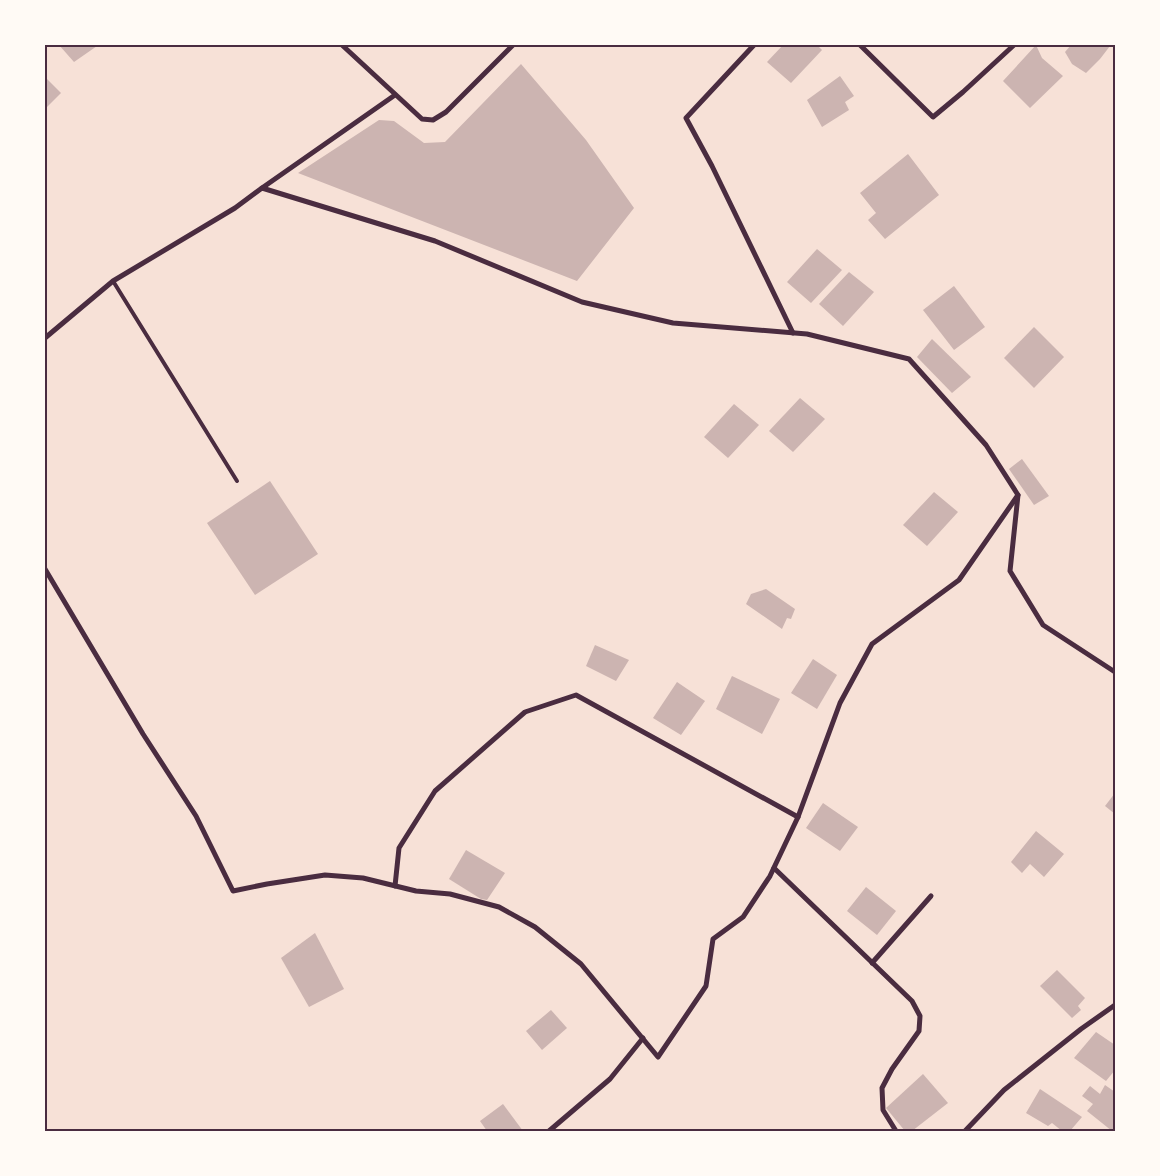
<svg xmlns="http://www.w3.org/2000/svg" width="1160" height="1176" viewBox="0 0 1160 1176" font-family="'Noto Sans',sans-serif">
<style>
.building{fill:#ccb4b1}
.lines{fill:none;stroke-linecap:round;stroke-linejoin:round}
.service{stroke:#4a2c40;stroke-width:4}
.minor{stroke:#4a2c40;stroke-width:5}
.neatline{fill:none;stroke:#4a2c40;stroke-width:2}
</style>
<rect width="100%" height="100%" fill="#f7e1d7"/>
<g class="building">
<path d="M59,45H96L97,46L74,62Z"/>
<path d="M783,45H817L822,50L791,83L767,62Z"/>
<path d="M1036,45L1042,58L1063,76L1030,108L1003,81Z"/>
<path d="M1071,45H1107L1110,46L1100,59L1086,73L1072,64L1065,52Z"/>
<path d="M521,64L586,140L634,208L577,281L298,173L379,120L394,121L424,143L445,142Z"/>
<path d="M840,76L854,96L845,102L849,110L822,127L807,100Z"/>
<path d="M45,77L61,93L45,109Z"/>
<path d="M908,154L939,195L885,239L868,220L876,213L860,193Z"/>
<path d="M817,249L842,270L811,303L787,282Z"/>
<path d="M849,272L874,292L843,326L819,304Z"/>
<path d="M954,286L985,327L954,350L923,310Z"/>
<path d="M1034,327L1064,357L1034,388L1004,358Z"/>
<path d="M932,339L971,377L952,393L917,357Z"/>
<path d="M800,398L825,419L793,452L769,431Z"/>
<path d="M734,404L759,425L728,458L704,437Z"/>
<path d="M1022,459L1049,496L1034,505L1009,469Z"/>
<path d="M270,481L318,554L255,595L207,523Z"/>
<path d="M934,492L958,512L927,546L903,525Z"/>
<path d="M766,589L795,609L791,619L787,618L782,629L746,604L751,594Z"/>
<path d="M595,645L629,660L616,681L586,666Z"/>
<path d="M813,659L837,675L817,709L791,693Z"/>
<path d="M732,676L780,699L762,734L716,709Z"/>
<path d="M677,682L705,701L681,735L653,718Z"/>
<path d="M1115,793V814L1105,806Z"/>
<path d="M823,803L858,827L840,851L806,828Z"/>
<path d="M1036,831L1064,854L1044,877L1030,864L1022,873L1011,862Z"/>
<path d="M466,850L505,873L487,900L481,899L449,879Z"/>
<path d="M866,887L896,911L877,935L847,911Z"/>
<path d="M315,933L344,989L309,1007L281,958Z"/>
<path d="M1057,970L1085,998L1078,1006L1081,1010L1072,1018L1040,986Z"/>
<path d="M551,1010L567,1028L542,1050L526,1031Z"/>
<path d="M1096,1032L1115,1045V1070L1106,1081L1074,1058Z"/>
<path d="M923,1074L948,1103L912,1131H905L886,1108Z"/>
<path d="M1105,1085L1115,1092V1131H1112L1087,1111L1093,1104L1082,1096L1090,1086L1100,1094Z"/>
<path d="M1040,1089L1082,1117L1070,1131H1062L1052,1123L1048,1126L1026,1113Z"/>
<path d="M503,1104L523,1131H487L480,1121Z"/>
</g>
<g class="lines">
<path class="service" d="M113,281L237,481"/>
<g class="minor">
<path d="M342,45L422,119L433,120L446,112L513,45"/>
<path d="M754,45L686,118L712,166L793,333"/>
<path d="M860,45L933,117L963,92L1014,45"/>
<path d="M262,188L395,95"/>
<path d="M45,338L113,281L235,208L262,188L435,241L582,302L673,323L807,334L909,359L986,445L1018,495L1010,571L1043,625L1115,672"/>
<path d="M45,569L143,734L196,816L233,891L267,884L325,875L363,878L416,891L450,894L499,907L535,927L581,964L658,1057L706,986L713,939L743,917L770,876L798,817L840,703L872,644L959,580L1018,495"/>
<path d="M774,868L912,1001L920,1016L919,1031L892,1069L882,1088L883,1110L896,1131"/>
<path d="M395,886L399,848L435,791L525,712L576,695L798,817"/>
<path d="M872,963L931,896"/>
<path d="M549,1131L610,1079L643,1038"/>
<path d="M965,1131L1004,1090L1081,1029L1115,1005"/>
</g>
</g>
<rect width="1160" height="1176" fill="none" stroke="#fffaf5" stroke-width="92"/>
<rect x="46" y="46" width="1068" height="1084" class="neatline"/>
</svg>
